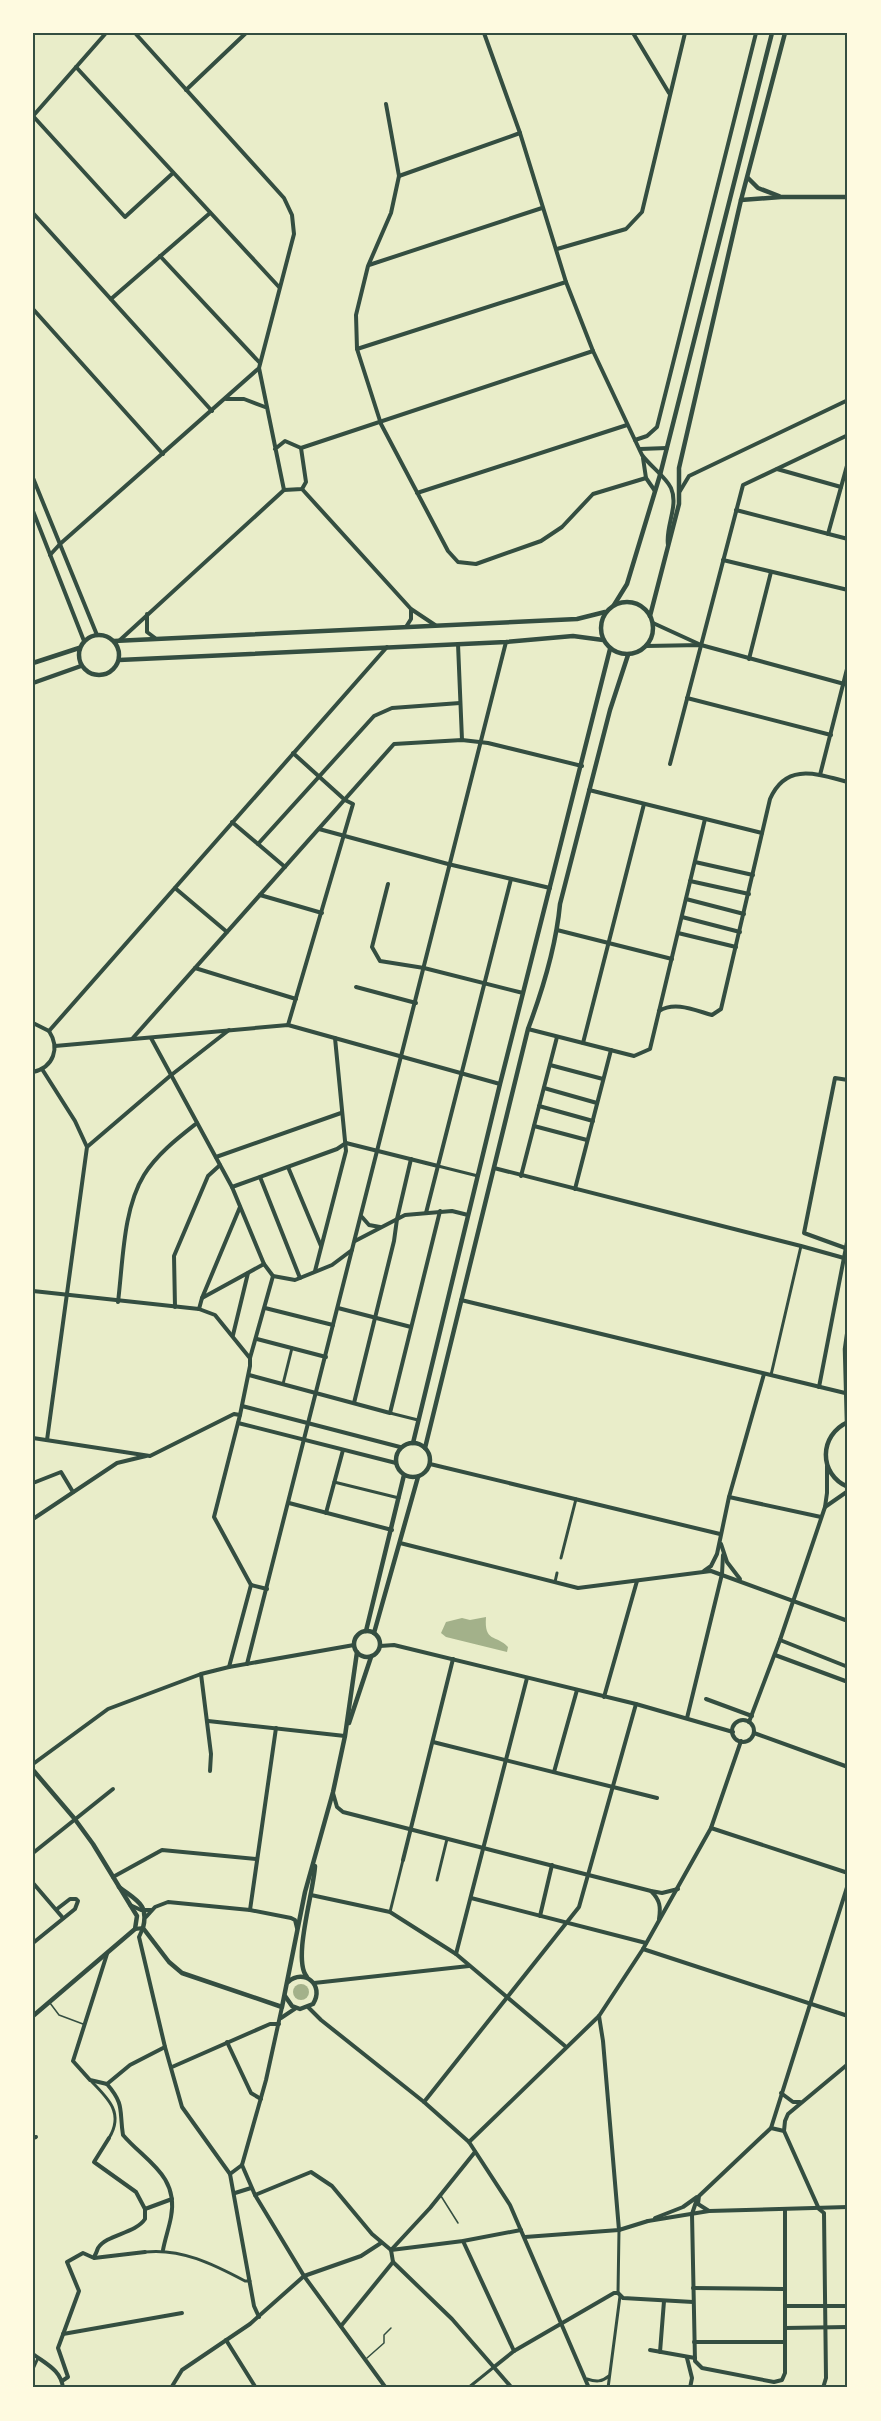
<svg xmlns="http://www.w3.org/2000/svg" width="881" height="2421" viewBox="0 0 881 2421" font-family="Georgia,serif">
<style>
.water{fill:#a3b18a}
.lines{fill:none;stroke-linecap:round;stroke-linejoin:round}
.service{stroke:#344e41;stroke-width:1.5}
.pedestrian{stroke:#344e41;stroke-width:3}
.minor{stroke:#344e41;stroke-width:4}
.tertiary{stroke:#344e41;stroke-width:4.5}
.neatline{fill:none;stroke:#344e41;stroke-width:2}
</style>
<rect width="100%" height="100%" fill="#e9edc9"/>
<g class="water">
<path d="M486,1617C484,1643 496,1634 508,1647L507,1652L446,1637L441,1633L446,1622L462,1618L470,1620Z"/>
<circle cx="301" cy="1992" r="8"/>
</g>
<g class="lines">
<g class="service">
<path d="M50,2003L59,2015L83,2024"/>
<path d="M441,2196L458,2223"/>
<path d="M367,2358L384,2343V2335L391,2328"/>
</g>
<g class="pedestrian">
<path d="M438,1166L478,1176"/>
<path d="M771,1375L801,1246"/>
<path d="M283,1384L292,1348"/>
<path d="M390,1413L418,1420"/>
<path d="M334,1482L399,1498"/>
<path d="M561,1558L576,1499"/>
<path d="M555,1582L557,1573"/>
<path d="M437,1880L447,1839"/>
<path d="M390,1912L403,1860"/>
<path d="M92,2082C109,2099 124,2114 109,2138"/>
<path d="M145,2252C181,2248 213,2264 245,2281H250"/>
<path d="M618,2293L619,2230"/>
<path d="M33,2369L38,2358"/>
<path d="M587,2379C596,2382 602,2382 609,2376"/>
<path d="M468,2388L494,2367"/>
<path d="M608,2388L620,2296"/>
</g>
<g class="minor">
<path d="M135,33L284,198L292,215L294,234L259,368L284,490L302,489L306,482L301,448L285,441L275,449"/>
<path d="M484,33L520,133L566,282L593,351L642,455C650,466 666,477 671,488C679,506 665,527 668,545"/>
<path d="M633,33L669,93"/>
<path d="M76,67L279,287"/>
<path d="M186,90L246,33"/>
<path d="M386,104L399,176L391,213L368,266L356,315L357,349L381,424L448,551L458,562L476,564L541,541L562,527L593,494L646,478"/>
<path d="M33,116L125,217L173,173"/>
<path d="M33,116L106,33"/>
<path d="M399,176L520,133"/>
<path d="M33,213L212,411"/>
<path d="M557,249L626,229L642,212L685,33"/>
<path d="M160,256L260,363"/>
<path d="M369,265L542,208"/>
<path d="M111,299L210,213"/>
<path d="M33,309L163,454"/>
<path d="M357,349L566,282"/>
<path d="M226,399H244L265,407"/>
<path d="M635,440L647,436L657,427L756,33"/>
<path d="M301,448L593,351"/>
<path d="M640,449L667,448"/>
<path d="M643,458L646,478L655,491"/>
<path d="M777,469L841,487"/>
<path d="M33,478L97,635"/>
<path d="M302,489L411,609L435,625"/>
<path d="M680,491L689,476L848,400"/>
<path d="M417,493L627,425"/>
<path d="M736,510L848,539"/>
<path d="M33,511L84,641"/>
<path d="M828,534L848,462"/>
<path d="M50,555L60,544L258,369"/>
<path d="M723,560L848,590"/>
<path d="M147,614V632L155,638"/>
<path d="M653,623L701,645"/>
<path d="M406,627L411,619V610"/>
<path d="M120,640L284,490"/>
<path d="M458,644L462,740"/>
<path d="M646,646L701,645L848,685"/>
<path d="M749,659L771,572"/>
<path d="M687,698L831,735"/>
<path d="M670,764L743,485L848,435"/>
<path d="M820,775L848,665"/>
<path d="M589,790L762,833"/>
<path d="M232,822L285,867"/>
<path d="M319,829L448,864L550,888"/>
<path d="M258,844L374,716L392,708L460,703"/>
<path d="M695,862L753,875"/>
<path d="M690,881L749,894"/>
<path d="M388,884L372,947L380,961L424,968L523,993"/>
<path d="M175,888L227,932"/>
<path d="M260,895L322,913"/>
<path d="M686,899L744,914"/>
<path d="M682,917L740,932"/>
<path d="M557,930L672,959"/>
<path d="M678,933L736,947"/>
<path d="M195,968L296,999"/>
<path d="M356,987L416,1003"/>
<path d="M659,1011C675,1001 694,1010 712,1015L721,1009L770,799C786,762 817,774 848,782"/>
<path d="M33,1023L49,1031C60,1048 54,1067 33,1072"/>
<path d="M288,1025L353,804L345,800L293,753"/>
<path d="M528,1029L634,1056L650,1049L705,819"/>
<path d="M49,1031L387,647"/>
<path d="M151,1038L232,1187L264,1264L273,1276L295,1280L332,1265L352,1250"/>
<path d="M132,1039L394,744L462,740L488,743L582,766"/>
<path d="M583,1043L644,804"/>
<path d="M55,1046L288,1025L500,1084"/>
<path d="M550,1065L603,1079"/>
<path d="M42,1069L75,1121L87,1147"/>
<path d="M848,1080L835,1078L804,1233L848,1249"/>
<path d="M544,1088L597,1103"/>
<path d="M539,1106L593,1121"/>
<path d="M534,1126L587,1140"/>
<path d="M346,1143L438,1166"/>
<path d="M216,1157L341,1113"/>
<path d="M288,1167L321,1246"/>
<path d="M494,1168L801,1246L844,1258L848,1263"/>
<path d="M521,1176L557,1037"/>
<path d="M260,1177L300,1278"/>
<path d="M232,1187L337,1149L346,1143"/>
<path d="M575,1189L611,1050"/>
<path d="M426,1213L511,879"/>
<path d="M362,1217L369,1225L380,1227"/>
<path d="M355,1241L405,1215L452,1211L468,1215"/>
<path d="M315,1271L346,1151L335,1038"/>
<path d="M33,1291L199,1309L215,1315L249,1357"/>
<path d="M202,1298L264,1264"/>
<path d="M461,1300L845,1393L846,1391"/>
<path d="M118,1302C123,1262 123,1209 144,1175C157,1154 178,1138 197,1123"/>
<path d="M175,1307L174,1256L208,1176L220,1165"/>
<path d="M265,1308L333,1325"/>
<path d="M338,1308L411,1327"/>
<path d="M199,1309L202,1298L240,1207"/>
<path d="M233,1335L248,1273"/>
<path d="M257,1339L326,1357"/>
<path d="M249,1375L390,1413L440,1211"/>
<path d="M819,1387L848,1237"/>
<path d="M354,1403L394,1241L397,1219L411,1159"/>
<path d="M242,1406L400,1447"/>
<path d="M238,1423L396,1463"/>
<path d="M33,1438L150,1456L234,1414L240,1415"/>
<path d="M47,1440L87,1147L170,1076L229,1030"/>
<path d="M430,1464L720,1534"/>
<path d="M33,1483L61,1472L73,1492"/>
<path d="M729,1497L821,1517"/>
<path d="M289,1503L392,1530"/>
<path d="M825,1507L848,1491"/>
<path d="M326,1513L343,1450"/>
<path d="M33,1519L117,1463L146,1456"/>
<path d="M400,1543L578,1588L711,1571L848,1621"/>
<path d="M721,1544L727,1562L740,1579"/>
<path d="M704,1571L711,1566L717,1554L729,1497L764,1374"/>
<path d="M251,1585L214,1517L240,1415L250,1366V1358L273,1276"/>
<path d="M251,1585L267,1589"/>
<path d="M780,1640L848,1667"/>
<path d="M380,1646L394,1645L636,1704L733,1732"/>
<path d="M775,1655L848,1682"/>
<path d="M247,1664L506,642"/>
<path d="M229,1667L251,1585"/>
<path d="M201,1674L211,1754L210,1771"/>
<path d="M604,1697L637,1581"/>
<path d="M706,1699L752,1716"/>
<path d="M687,1718L722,1574L723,1555"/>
<circle cx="743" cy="1731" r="11"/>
<path d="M208,1721L345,1736"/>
<path d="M749,1722L780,1640L825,1507L827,1493V1466"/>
<path d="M754,1733L848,1767"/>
<path d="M433,1742L657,1798"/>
<path d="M33,1764L108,1709L201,1674L229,1667L354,1645"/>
<path d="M554,1772L577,1690"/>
<path d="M333,1793L337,1807L343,1812L651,1891L662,1893L678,1889"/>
<path d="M711,1828L848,1873"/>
<path d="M33,1853L113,1789"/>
<path d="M403,1860L453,1659"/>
<path d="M113,1877L162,1850L257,1859"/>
<path d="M33,1883L63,1918"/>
<path d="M651,1891C660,1900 661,1907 659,1919"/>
<path d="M311,1895L390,1912L456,1954L565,2046"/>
<path d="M471,1898L646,1943"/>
<path d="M130,1905L141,1910H151"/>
<path d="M250,1910L276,1728"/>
<path d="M540,1916L552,1865"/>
<path d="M146,1917L155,1907L168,1902L250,1910L291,1918L295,1920L297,1928"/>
<path d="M135,1929L143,1928L139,1937L165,2047L182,2107L230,2174L254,2306L259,2317"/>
<path d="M33,1943L75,1909L78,1901L76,1899H70L57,1909"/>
<path d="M643,1949L848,2016"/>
<path d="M456,1954L527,1678"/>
<path d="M314,1983L469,1966"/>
<path d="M308,2007L321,2020L424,2102L469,2142L510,2205L589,2388"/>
<path d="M599,2016L603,2041L619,2230"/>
<path d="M281,2018L296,2008"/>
<path d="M227,2042L251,2093L261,2099"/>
<path d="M172,2067L270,2024H279"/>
<path d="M107,2084C125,2105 119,2110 123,2135C145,2161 179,2175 171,2217C169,2228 165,2239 163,2250"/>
<path d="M107,2084L90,2080L73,2061L107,1954"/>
<path d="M107,2084L130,2065L165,2047"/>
<path d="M781,2093L793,2102H800"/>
<path d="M424,2102L579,1907L636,1704"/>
<path d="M771,2128L784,2131L819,2209L824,2213L826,2378L823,2388"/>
<path d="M784,2131L785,2121L788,2114L848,2064"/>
<path d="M33,2138L36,2137"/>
<path d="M469,2142L599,2016L643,1949L711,1828L741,1741"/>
<path d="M242,2165L255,2195L304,2276L386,2388"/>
<path d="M242,2165L266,2080L282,2007"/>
<path d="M230,2174L242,2165"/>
<path d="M235,2193L251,2188"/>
<path d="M255,2195L311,2172L332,2186L372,2234L391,2250"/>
<path d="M697,2199L692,2214L695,2361L702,2368L774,2382L782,2380L785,2373V2210"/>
<path d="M145,2209L172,2199"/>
<path d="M709,2211L698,2204L699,2196L771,2128L848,1884"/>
<path d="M655,2218L683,2207L697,2197"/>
<path d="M648,2221L709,2211L848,2207"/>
<path d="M525,2237L619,2230L648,2221"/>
<path d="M463,2241L514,2351"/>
<path d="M392,2249L430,2208L475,2152"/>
<path d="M391,2250L463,2241L521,2230"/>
<path d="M391,2250L393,2262"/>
<path d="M94,2257C96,2254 97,2251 98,2248C107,2234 135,2234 145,2219V2209L136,2192L94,2162L109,2138"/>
<path d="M393,2262L452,2319L512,2388"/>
<path d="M693,2288L784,2289"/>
<path d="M785,2306H848"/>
<path d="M341,2326L393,2262"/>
<path d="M785,2328L848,2327"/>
<path d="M63,2334L182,2313"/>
<path d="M226,2340L256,2388"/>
<path d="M694,2342H785"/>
<path d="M650,2350L695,2358"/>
<path d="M660,2352L664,2301"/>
<path d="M33,2354C46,2364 61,2370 63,2388"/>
<path d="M687,2358L692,2378L690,2388"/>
<path d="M494,2367L514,2351L614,2293H618L623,2298L693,2302"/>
<path d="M62,2381L68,2377L58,2348L79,2291L67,2262L83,2253L94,2258L145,2252"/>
<path d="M171,2388L182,2370L250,2324L304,2276L361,2256L381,2243"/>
</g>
<g class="tertiary">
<path d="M748,178L758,188L779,196"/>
<path d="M741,200L781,197H848"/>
<circle cx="627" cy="628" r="26"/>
<path d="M614,605L627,584L660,475L772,33"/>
<path d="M650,616L679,504V468L741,200L785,33"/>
<circle cx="99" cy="655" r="20"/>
<path d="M114,641L577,619L605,612"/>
<path d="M119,660L506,642L573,636L603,640"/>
<path d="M33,663L79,648"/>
<path d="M33,683L81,666"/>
<path d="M847,1422L845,1349L848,1328"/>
<path d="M848,1422C819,1435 818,1474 848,1487"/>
<circle cx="413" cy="1460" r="17"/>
<path d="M413,1443L500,1084L610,649"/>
<path d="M425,1448L528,1029C543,989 556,947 560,904L610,710L628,655"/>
<circle cx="367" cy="1644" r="13"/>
<path d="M366,1631L404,1475"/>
<path d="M374,1633L418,1477"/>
<path d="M349,1723L371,1657"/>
<path d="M33,1770L74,1818L93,1844L137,1916L135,1929L33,2016"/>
<path d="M119,1887C137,1901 149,1904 143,1928L169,1962L182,1973L282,2007L305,1892L333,1792L345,1736L357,1652"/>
<path d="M307,1977C292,1960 314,1891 315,1866"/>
<path d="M285,1996L292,2006L300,2009L313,2004C325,1985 304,1968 288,1982"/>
</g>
</g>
<rect width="881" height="2421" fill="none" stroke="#fefae0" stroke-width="69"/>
<rect x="34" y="34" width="812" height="2352" class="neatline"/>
</svg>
